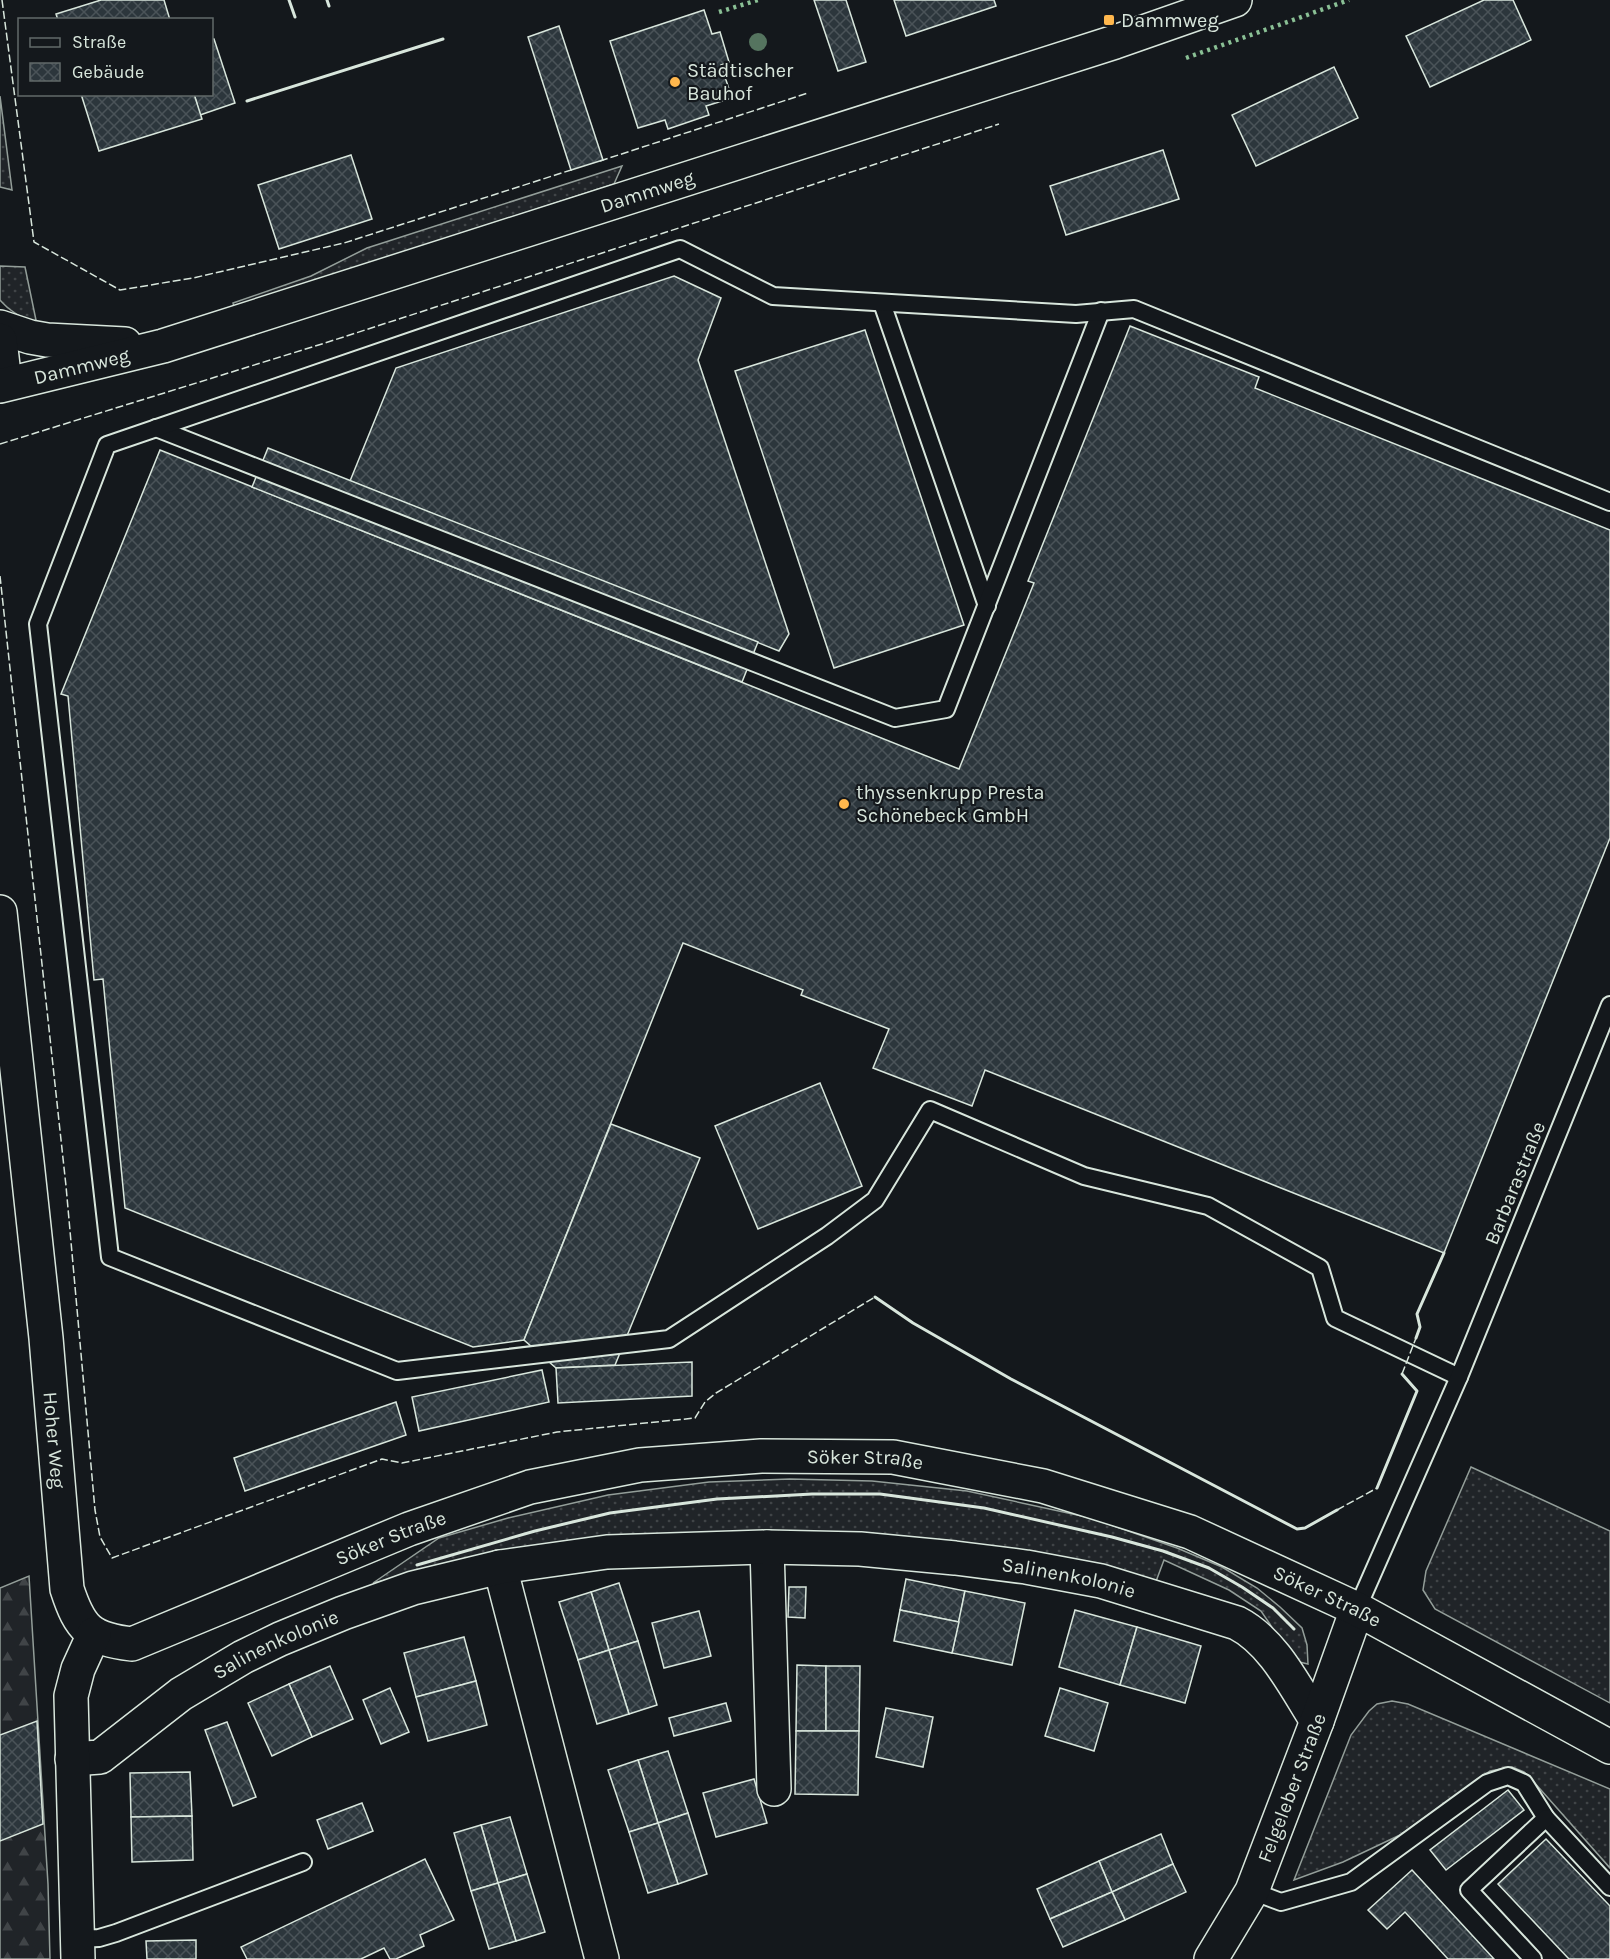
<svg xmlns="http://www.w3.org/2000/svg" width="1610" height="1959" viewBox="0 0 1610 1959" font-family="Karla,sans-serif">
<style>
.grass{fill:url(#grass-dots);stroke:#939e99;stroke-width:1.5}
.forest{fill:url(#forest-firs);stroke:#939e99;stroke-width:1.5}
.building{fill:url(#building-cross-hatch);stroke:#d8e6dc;stroke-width:1.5}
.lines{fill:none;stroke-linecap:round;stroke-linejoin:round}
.lane-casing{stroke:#d8e6dc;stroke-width:20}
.street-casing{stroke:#d8e6dc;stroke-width:36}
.secondary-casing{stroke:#d8e6dc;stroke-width:36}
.lane{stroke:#14181c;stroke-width:16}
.street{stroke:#14181c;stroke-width:33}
.secondary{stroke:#14181c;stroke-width:33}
.hedge{stroke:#8ac095;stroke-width:4.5;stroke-dasharray:3 4.5;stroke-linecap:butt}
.fence{stroke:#d8e6dc;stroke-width:1.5;stroke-dasharray:8 3;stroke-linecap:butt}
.wall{stroke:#d8e6dc;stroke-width:3}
.tree{fill:#55745f}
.poi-dot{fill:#ffb74d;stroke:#14181c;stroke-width:2}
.labels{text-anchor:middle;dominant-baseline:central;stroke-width:4.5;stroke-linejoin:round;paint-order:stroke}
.poi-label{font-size:20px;fill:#d8e6dc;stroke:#14181c;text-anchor:start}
.street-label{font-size:20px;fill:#d8e6dc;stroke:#14181c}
</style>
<defs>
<pattern id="grass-dots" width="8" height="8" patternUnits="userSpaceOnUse" patternTransform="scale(1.5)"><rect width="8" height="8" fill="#202428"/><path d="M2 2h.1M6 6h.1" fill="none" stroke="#404447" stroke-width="1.8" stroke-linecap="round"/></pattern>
<pattern id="forest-firs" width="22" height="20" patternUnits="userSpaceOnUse" patternTransform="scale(1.5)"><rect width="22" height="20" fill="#202428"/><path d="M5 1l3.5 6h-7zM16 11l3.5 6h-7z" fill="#404447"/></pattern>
<pattern id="building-cross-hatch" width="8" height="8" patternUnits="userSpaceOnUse" patternTransform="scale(1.5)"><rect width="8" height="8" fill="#2c363c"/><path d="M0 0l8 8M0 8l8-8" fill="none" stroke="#4a5358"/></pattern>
</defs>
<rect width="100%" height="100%" fill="#14181c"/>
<g class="grass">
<path d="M0,96L12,190L0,187Z"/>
<path d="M622,166L614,184L234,307L233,303L311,276L367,248Z"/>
<path d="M0,266L25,267L37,325C23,318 10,312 0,300Z"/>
<path d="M1471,1467L1610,1531V1703L1435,1609L1423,1590L1426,1571Z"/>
<path d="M790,1479L872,1481L967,1491L1091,1518L1177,1548L1222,1567L1257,1588L1280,1607L1302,1628L1307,1645L1308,1664L1295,1661L1261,1611L1229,1590L1164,1560L1155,1584L982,1545L901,1536L767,1531L609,1535L517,1549L373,1583L439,1538L508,1518L608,1495L709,1482Z"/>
<path d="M1392,1701L1408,1704L1610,1789V1868L1533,1781L1524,1772L1512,1767L1490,1771L1400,1835L1343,1862L1294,1880L1351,1735L1369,1711L1377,1704Z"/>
</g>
<path class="forest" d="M29,1576L48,1884L50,1959H0V1588Z"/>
<g class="building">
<path d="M101,0H164L170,20H58L56,14Z"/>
<path d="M814,0H846L866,62L838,71Z"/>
<path d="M894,0H994L996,6L906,36Z"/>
<path d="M1484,0H1513L1531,40L1430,87L1406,36Z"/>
<path d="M704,10L712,34L720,32L729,62L721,65L732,98L706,106L709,115L668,129L665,120L638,128L610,41Z"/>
<path d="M559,26L603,160L571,170L528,37Z"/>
<path d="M212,39H214L235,103L200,115L194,94H212Z"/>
<path d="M1334,67L1358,118L1256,166L1232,115Z"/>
<path d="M81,94H194L202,119L99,151Z"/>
<path d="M1163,150L1179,199L1066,235L1050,186Z"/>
<path d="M351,155L372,219L279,249L258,185Z"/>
<path d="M674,276L721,298L698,360L789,634L779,651L350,481L396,368Z"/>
<path d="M1130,326L1259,377L1255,388L1610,530V838L1444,1253L985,1070L972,1106L873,1068L889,1029L801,995L803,990L683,943L524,1340L473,1347L125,1208L103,979L94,980L68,696L61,694L160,450L959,769L1034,583L1028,581Z"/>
<path d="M865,330L964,625L834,668L735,371Z"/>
<path d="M268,448L758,642L742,682L252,487Z"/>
<path d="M820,1083L862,1186L758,1229L715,1126Z"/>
<path d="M611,1124L700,1158L615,1365L556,1368L524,1340Z"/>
<path d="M692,1362V1396L558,1403L556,1368Z"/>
<path d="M542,1370L549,1402L419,1431L412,1397Z"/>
<path d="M396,1402L406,1435L245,1491L234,1458Z"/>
<path d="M906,1579L965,1591L959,1622L900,1610Z"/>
<path d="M619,1583L638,1641L609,1650L591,1592Z"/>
<path d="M789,1587H806L805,1618L788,1617Z"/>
<path d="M965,1591L1025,1603L1012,1665L952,1653Z"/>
<path d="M591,1592L609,1650L578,1660L559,1602Z"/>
<path d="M900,1610L959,1622L952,1653L894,1641Z"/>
<path d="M1075,1610L1137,1627L1120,1685L1059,1667Z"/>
<path d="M699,1611L711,1656L664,1668L652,1623Z"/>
<path d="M1137,1627L1201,1646L1185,1703L1120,1685Z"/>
<path d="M464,1637L476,1681L416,1697L404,1653Z"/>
<path d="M638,1641L657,1705L629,1714L609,1650Z"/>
<path d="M609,1650L629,1714L597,1724L578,1660Z"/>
<path d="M797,1665L826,1666V1731H796Z"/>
<path d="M330,1666L353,1719L312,1737L289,1684Z"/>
<path d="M826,1666H860L859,1731H826Z"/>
<path d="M476,1681L487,1725L428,1741L416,1697Z"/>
<path d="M289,1684L312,1737L272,1756L248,1703Z"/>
<path d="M390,1688L409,1732L381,1744L363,1700Z"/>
<path d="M1060,1688L1108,1703L1094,1751L1045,1736Z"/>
<path d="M726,1703L731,1721L674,1736L669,1718Z"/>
<path d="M886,1708L933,1717L923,1767L876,1757Z"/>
<path d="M37,1721L43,1824L0,1841V1735Z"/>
<path d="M227,1722L256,1797L233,1806L205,1730Z"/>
<path d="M796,1731H859L858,1795L795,1794Z"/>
<path d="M668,1751L688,1813L658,1823L638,1760Z"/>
<path d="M638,1760L658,1823L629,1832L608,1770Z"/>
<path d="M190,1772L192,1816L131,1817L130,1773Z"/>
<path d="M754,1779L767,1823L716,1837L703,1793Z"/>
<path d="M1508,1790L1524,1810L1446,1870L1430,1850Z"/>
<path d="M362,1803L373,1831L328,1849L317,1820Z"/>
<path d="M688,1813L707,1874L678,1884L658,1823Z"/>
<path d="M192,1816L193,1860L132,1862L131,1817Z"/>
<path d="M510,1817L527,1874L498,1883L481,1825Z"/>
<path d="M658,1823L678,1884L648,1893L629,1832Z"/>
<path d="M481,1825L498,1883L471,1891L454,1833Z"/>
<path d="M1161,1834L1173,1864L1112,1892L1099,1861Z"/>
<path d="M1546,1839L1610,1906V1959H1569L1498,1884Z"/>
<path d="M425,1859L454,1920L420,1935L424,1946L396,1959H390L384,1948L361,1959H247L241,1947Z"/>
<path d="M1099,1861L1112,1892L1050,1919L1037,1889Z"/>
<path d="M1173,1864L1186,1892L1125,1920L1112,1892Z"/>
<path d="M1412,1870L1494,1959H1448L1405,1912L1387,1929L1368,1910Z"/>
<path d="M527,1874L545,1932L516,1941L498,1883Z"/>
<path d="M498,1883L516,1941L489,1949L471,1891Z"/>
<path d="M1112,1892L1125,1920L1063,1947L1050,1919Z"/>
<path d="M196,1940V1959H147L146,1941Z"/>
</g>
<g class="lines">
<g class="lane-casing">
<g id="lane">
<path d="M882,303L987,606"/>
<path d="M156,428L895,718L946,709L1101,311"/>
<path d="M1459,1377L1335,1318L1320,1268L1208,1206L1084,1176L930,1110L875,1200L827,1236L669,1339L397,1371L110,1257L38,624L107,445L680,249L773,296L1076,314L1134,309L1610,502"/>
<path d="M1357,1609L1459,1377L1610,1005"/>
<path d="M1252,1891L1281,1902L1351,1882L1487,1783L1508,1776L1524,1783L1546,1818L1610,1887"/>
<path d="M78,1939L99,1938L116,1933L303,1862"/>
<path d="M1533,1959L1469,1890L1546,1818"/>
</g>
</g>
<g class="street-casing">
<g id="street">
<path d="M767,1547L774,1789"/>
<path d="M500,1567L602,1959"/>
<path id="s1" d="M72,1759L100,1757L181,1694L243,1657L280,1639L343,1613L413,1588L500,1567L607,1552L767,1547L860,1549L955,1558L1026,1567L1101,1581L1237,1623C1274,1642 1295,1687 1317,1721"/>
<path id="s2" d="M1211,1959L1252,1891L1317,1721L1357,1609"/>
</g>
</g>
<g class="secondary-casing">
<g id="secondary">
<path d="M0,327L30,337L47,340L125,344"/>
<path d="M0,340L3,366L0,377"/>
<path id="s3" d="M0,386L163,346L1115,42L1235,0"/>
<path id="s4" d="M0,912L46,1338L67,1589C80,1629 90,1639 132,1644L409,1529L530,1487L640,1465L761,1456L893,1457L1043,1486L1190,1532L1357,1609L1610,1747"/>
<path d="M78,1959L71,1696L78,1669L94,1634"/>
</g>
</g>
<use href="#lane" class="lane"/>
<use href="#street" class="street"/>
<use href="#secondary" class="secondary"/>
<g class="hedge">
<path d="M719,12L758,0"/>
<path d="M1186,58L1349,0"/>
</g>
<g class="fence">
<path d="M2,0L34,242L120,290L193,278L344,243L574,169"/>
<path d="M600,161L808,93"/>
<path d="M0,444L325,343L999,124"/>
<path d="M0,576L66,1186L95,1510L100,1537L112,1558L382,1459L402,1463L557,1432L695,1418L705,1402L716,1393L875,1297"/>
<path d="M1402,1374L1416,1338"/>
<path d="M1337,1510L1377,1488"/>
</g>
<g class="wall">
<path d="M289,0L295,17"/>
<path d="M327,0L329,6"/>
<path d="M247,101L443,39"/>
<path d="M875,1297L913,1323L1011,1379L1297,1529L1305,1528L1337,1510"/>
<path d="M1416,1338L1420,1327L1417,1314L1444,1253"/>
<path d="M1377,1488L1417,1391L1402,1374"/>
<path d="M417,1565L535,1531L610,1513L717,1499L812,1494H880L984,1508L1112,1537L1163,1551L1209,1568L1242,1587L1273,1608L1294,1629"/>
</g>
</g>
<circle class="tree" cx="758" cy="42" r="9"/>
<g class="poi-dot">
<rect x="1103" y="14" width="12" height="12" rx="3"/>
<circle cx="675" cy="82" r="6"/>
<circle cx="844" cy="804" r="6"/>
</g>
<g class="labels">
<g class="poi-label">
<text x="1121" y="20">Dammweg</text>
<text x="687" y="70">Städtischer<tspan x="687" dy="23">Bauhof</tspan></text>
<text x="856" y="792">thyssenkrupp Presta<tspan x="856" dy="23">Schönebeck GmbH</tspan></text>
</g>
<g class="street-label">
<text stroke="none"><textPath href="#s3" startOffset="676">Dammweg</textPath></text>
<text stroke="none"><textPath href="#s3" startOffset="84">Dammweg</textPath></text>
<text transform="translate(1515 1183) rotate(-68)">Barbarastraße</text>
<text stroke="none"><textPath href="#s4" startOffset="531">Hoher Weg</textPath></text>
<text stroke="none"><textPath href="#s4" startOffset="1539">Söker Straße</textPath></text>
<text stroke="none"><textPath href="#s4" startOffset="1053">Söker Straße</textPath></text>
<text stroke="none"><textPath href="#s1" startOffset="1048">Salinenkolonie</textPath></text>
<text stroke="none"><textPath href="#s4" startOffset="2025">Söker Straße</textPath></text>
<text stroke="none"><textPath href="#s1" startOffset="238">Salinenkolonie</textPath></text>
<text stroke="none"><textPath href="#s2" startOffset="190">Felgeleber Straße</textPath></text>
</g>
</g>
<rect x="18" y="18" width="195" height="78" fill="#14181c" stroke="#626a69" stroke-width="1.5"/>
<rect x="30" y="38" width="30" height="9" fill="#14181c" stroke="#626a69" stroke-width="1.5"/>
<text x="72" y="48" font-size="18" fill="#d8e6dc">Straße</text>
<rect x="30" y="63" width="30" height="18" fill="url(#building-cross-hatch)" stroke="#626a69" stroke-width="1.5"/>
<text x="72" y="78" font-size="18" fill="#d8e6dc">Gebäude</text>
</svg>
